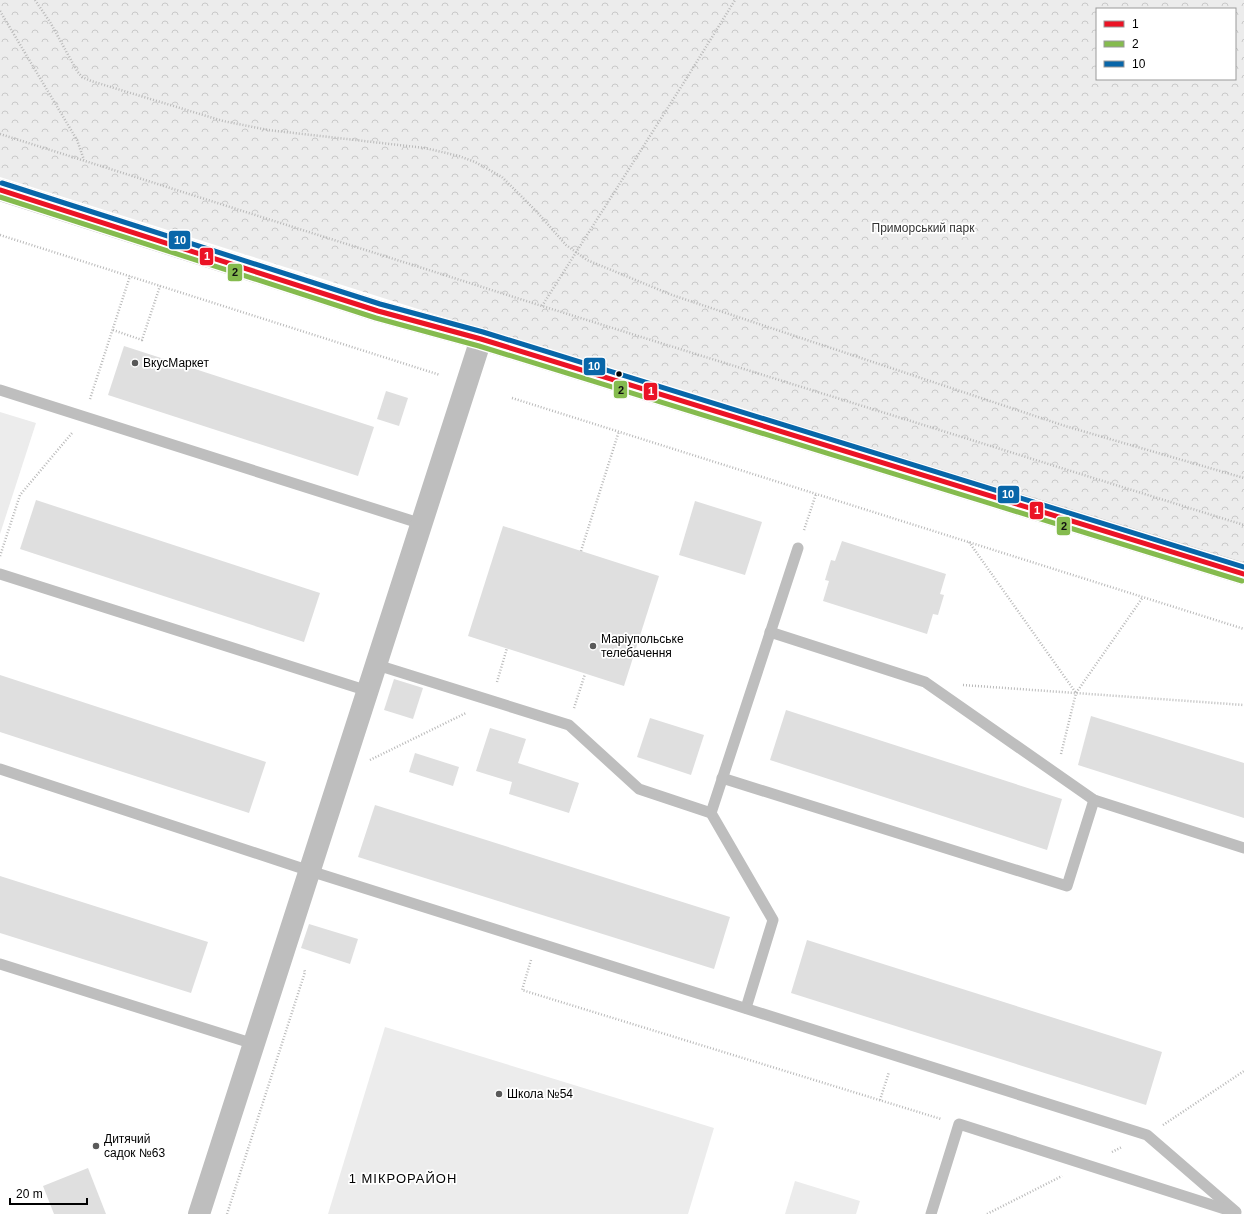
<svg xmlns="http://www.w3.org/2000/svg" width="1244" height="1214" viewBox="0 0 1244 1214" font-family="Arial,sans-serif">
<style>
.park{fill:url(#park-crowns);fill-rule:evenodd}
.pitch{fill:#ececec}
.building{fill:#dfdfdf}
.lines{fill:none;stroke-linecap:round;stroke-linejoin:round}
.path{stroke:#b9b9b9;stroke-width:2.5;stroke-dasharray:1 2;stroke-linecap:butt}
.service{stroke:#bebebe;stroke-width:11}
.minor{stroke:#bebebe;stroke-width:22}
.secondary{stroke:#b8b8b8;stroke-width:22}
.bus-1-casing{stroke:#fff;stroke-width:8}
.bus-2-casing{stroke:#fff;stroke-width:8}
.bus-3-casing{stroke:#fff;stroke-width:8}
.bus-1{stroke:#eb1325;stroke-width:5}
.bus-2{stroke:#85bb4e;stroke-width:5}
.bus-3{stroke:#0866a9;stroke-width:5}
.poi-dot{fill:#595959;stroke:#fff;stroke-width:1.5}
.bus-dot{fill:#000;stroke:#fff;stroke-width:1.5}
.labels{text-anchor:middle;dominant-baseline:central;stroke-width:3.5;stroke-linejoin:round;paint-order:stroke}
.park-label{font-size:12px;fill:#333;stroke:#fff}
.poi-label{font-size:12px;fill:#000;stroke:#fff;text-anchor:start}
.neighbourhood-label{font-size:13px;letter-spacing:1px;fill:#000;stroke:#fff}
.line-badge{stroke:#fff;stroke-width:1.5}
.badge-label{font-size:11px;text-anchor:middle;font-weight:bold;fill:#fff}
.pale-badge-label{font-size:11px;text-anchor:middle;font-weight:bold;fill:#111}
</style>
<defs>
<pattern id="park-crowns" width="20" height="18" patternUnits="userSpaceOnUse"><rect width="20" height="18" fill="#ececec"/><path d="M2 6a3 3 0 1 1 6 0M12 15a3 3 0 1 1 6 0" fill="none" stroke="#c9c9c9"/></pattern>
</defs>
<rect width="100%" height="100%" fill="#fff"/>
<path class="park" d="M0,0H1244V570L0,177ZM1097,9H1235V79H1097Z"/>
<g class="pitch">
<path d="M0,412L36,423L0,534Z"/>
<path d="M385,1027L714,1128L688,1214H328Z"/>
<path d="M795,1181L860,1201L856,1214H785Z"/>
</g>
<g class="building">
<path d="M124,346L374,427L358,476L108,395Z"/>
<path d="M386,391L408,398L399,426L377,419Z"/>
<path d="M36,500L320,593L304,642L20,549Z"/>
<path d="M695,501L762,522L745,575L679,555Z"/>
<path d="M503,526L659,576L624,686L468,636Z"/>
<path d="M842,541L946,574L940,594L944,595L938,615L933,614L927,634L823,601L829,581L825,580L831,560L835,561Z"/>
<path d="M0,675L266,762L249,813L0,732Z"/>
<path d="M394,679L423,688L413,719L384,710Z"/>
<path d="M786,710L1062,799L1047,850L770,760Z"/>
<path d="M1091,716L1244,763V818L1078,765Z"/>
<path d="M650,718L704,735L691,775L637,757Z"/>
<path d="M490,728L526,739L518,763L579,783L569,813L509,794L512,782L476,771Z"/>
<path d="M415,753L459,767L453,786L409,772Z"/>
<path d="M375,805L730,917L714,969L358,857Z"/>
<path d="M0,876L208,942L191,993L0,933Z"/>
<path d="M309,924L358,939L350,964L301,948Z"/>
<path d="M807,940L1162,1052L1146,1105L791,993Z"/>
<path d="M88,1168L106,1214H54L43,1186Z"/>
</g>
<g class="lines">
<g class="path">
<path d="M35,0L50,22L77,71L82,77L91,81L223,121L268,130L425,148L459,156L475,162L502,177L537,212L566,245L587,260L672,295L1065,426L1244,478"/>
<path d="M0,11L77,140L84,160"/>
<path d="M0,134L542,306L1244,525"/>
<path d="M0,235L440,375"/>
<path d="M542,306L688,76L735,0"/>
<path d="M113,330L142,340L160,286"/>
<path d="M512,398L1244,629"/>
<path d="M90,399L130,276"/>
<path d="M804,530L816,494"/>
<path d="M969,542L1076,693"/>
<path d="M581,551L619,431"/>
<path d="M0,556L20,495L72,433"/>
<path d="M497,682L507,648"/>
<path d="M963,685L1244,705"/>
<path d="M574,708L585,674"/>
<path d="M1061,754L1076,693L1143,597"/>
<path d="M370,760L466,713"/>
<path d="M531,960L522,990L941,1119"/>
<path d="M880,1100L889,1072"/>
<path d="M1163,1125L1244,1071"/>
<path d="M1112,1152L1122,1147"/>
<path d="M227,1214L305,972L304,969"/>
<path d="M987,1214L1062,1176"/>
</g>
<g class="service">
<path d="M0,390L422,524"/>
<path d="M0,574L368,691"/>
<path d="M770,632L925,682L1094,800L1244,848"/>
<path d="M377,665L569,725L639,789L711,813L773,920L746,1008"/>
<path d="M0,769L310,871L1147,1135L1236,1212"/>
<path d="M722,778L1067,886L1094,800"/>
<path d="M711,813L798,548"/>
<path d="M0,964L254,1044"/>
<path d="M931,1214L959,1124L1231,1211"/>
</g>
<path class="minor" d="M199,1214L481,339"/>
<path class="secondary" d="M0,190L378,311L481,339L1244,574"/>
<g class="bus-1-casing">
<path id="bus-1" d="M0,190L378,311L481,339L1244,574"/>
</g>
<g class="bus-2-casing">
<path id="bus-2" d="M0,197L376,318L479,346L1242,581"/>
</g>
<g class="bus-3-casing">
<path id="bus-3" d="M2,183L380,304L483,332L1244,567"/>
</g>
<use href="#bus-1" class="bus-1"/>
<use href="#bus-2" class="bus-2"/>
<use href="#bus-3" class="bus-3"/>
</g>
<g class="poi-dot">
<circle cx="135" cy="363" r="4"/>
<circle cx="593" cy="646" r="4"/>
<circle cx="499" cy="1094" r="4"/>
<circle cx="96" cy="1146" r="4"/>
</g>
<circle class="bus-dot" cx="619" cy="374" r="3.5"/>
<g class="labels">
<g class="park-label">
<text x="923" y="228">Приморський парк</text>
</g>
<g class="poi-label">
<text x="143" y="363">ВкусМаркет</text>
<text x="601" y="639">Маріупольське<tspan x="601" dy="14">телебачення</tspan></text>
<text x="507" y="1094">Школа №54</text>
<text x="104" y="1139">Дитячий<tspan x="104" dy="14">садок №63</tspan></text>
</g>
<g class="neighbourhood-label">
<text x="403" y="1178">1 МІКРОРАЙОН</text>
</g>
</g>
<g class="line-badge">
<rect x="168" y="230" width="23" height="20" rx="4" fill="#0866a9"/>
<rect x="199" y="247" width="15" height="19" rx="4" fill="#eb1325"/>
<rect x="227" y="263" width="16" height="19" rx="4" fill="#85bb4e"/>
<rect x="583" y="357" width="23" height="19" rx="4" fill="#0866a9"/>
<rect x="613" y="380" width="15" height="19" rx="4" fill="#85bb4e"/>
<rect x="643" y="382" width="15" height="19" rx="4" fill="#eb1325"/>
<rect x="997" y="485" width="23" height="19" rx="4" fill="#0866a9"/>
<rect x="1029" y="501" width="15" height="19" rx="4" fill="#eb1325"/>
<rect x="1056" y="516" width="15" height="20" rx="4" fill="#85bb4e"/>
</g>
<g class="badge-label">
<text x="180" y="244">10</text>
<text x="207" y="260">1</text>
<text x="594" y="370">10</text>
<text x="651" y="395">1</text>
<text x="1008" y="498">10</text>
<text x="1037" y="514">1</text>
</g>
<g class="pale-badge-label">
<text x="235" y="276">2</text>
<text x="621" y="394">2</text>
<text x="1064" y="530">2</text>
</g>
<rect x="1096" y="8" width="140" height="72" fill="#ffffff" stroke="#999999"/>
<rect x="1104" y="21" width="20" height="6" fill="#eb1325" stroke="#999999"/>
<text x="1132" y="28" font-size="12" fill="#000000">1</text>
<rect x="1104" y="41" width="20" height="6" fill="#85bb4e" stroke="#999999"/>
<text x="1132" y="48" font-size="12" fill="#000000">2</text>
<rect x="1104" y="61" width="20" height="6" fill="#0866a9" stroke="#999999"/>
<text x="1132" y="68" font-size="12" fill="#000000">10</text>
<path d="M10 1198v6h77v-6" fill="none" stroke="#000000" stroke-width="2"/>
<text x="16" y="1198" font-size="12" fill="#000000" stroke="#ffffff" stroke-width="3" paint-order="stroke">20 m</text>
</svg>
